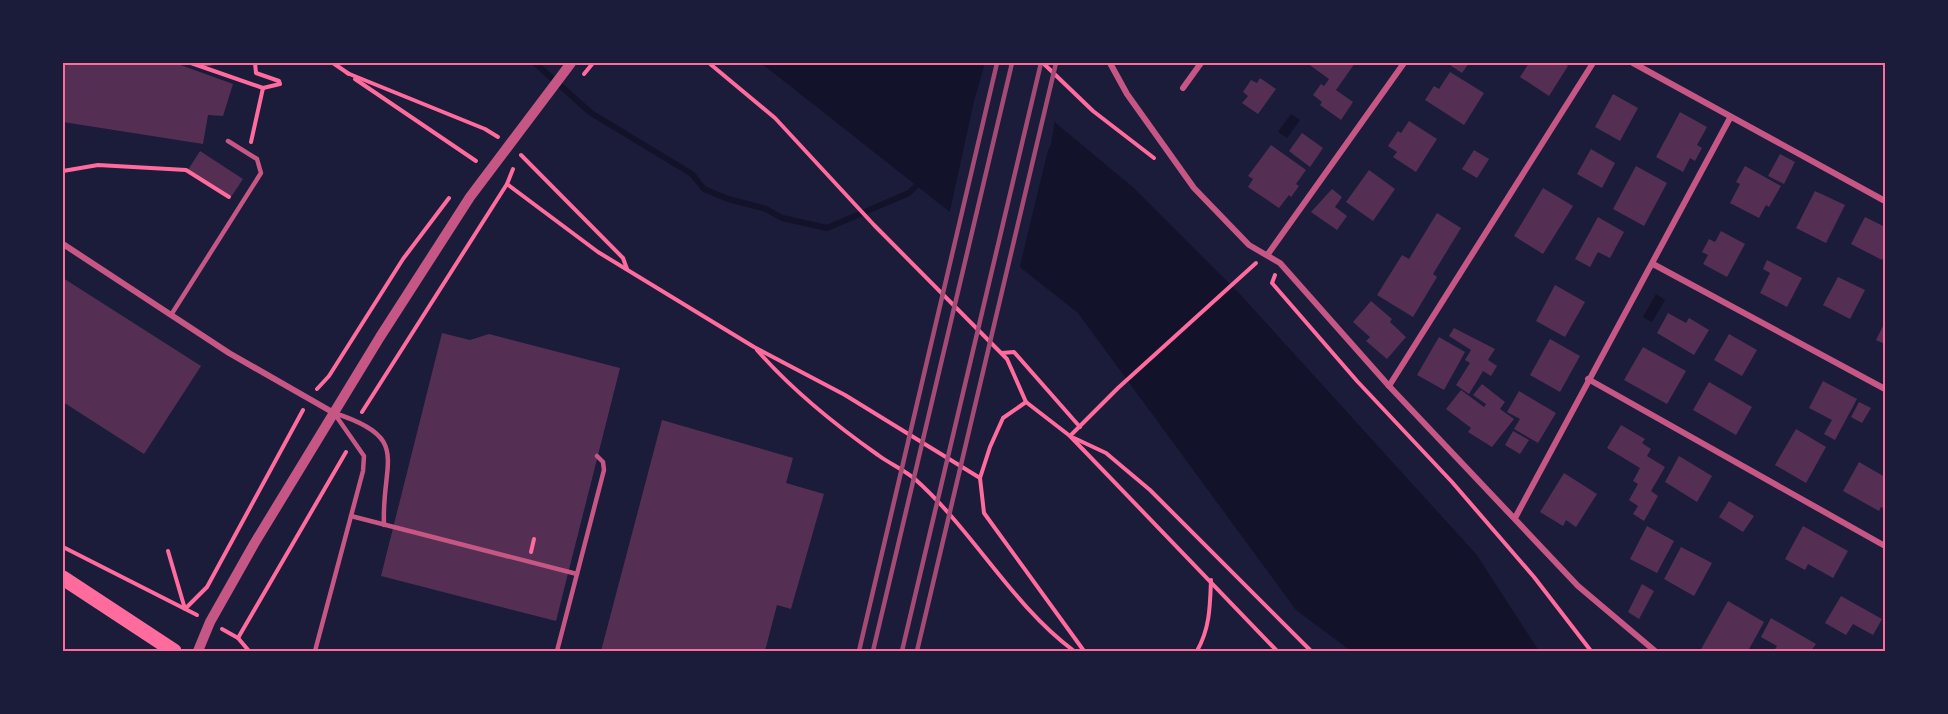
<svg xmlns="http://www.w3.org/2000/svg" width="1948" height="714" viewBox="0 0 1948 714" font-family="Raleway,sans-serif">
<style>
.water{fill:#12122b}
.pier{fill:#1b1b3a}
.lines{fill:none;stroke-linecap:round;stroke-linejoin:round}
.stream{stroke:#12122b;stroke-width:6}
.building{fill:#542f53}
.path{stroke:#ff6b9d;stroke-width:4}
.service{stroke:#c65784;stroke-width:4.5}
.minor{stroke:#c65784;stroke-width:6}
.tertiary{stroke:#c65784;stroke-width:10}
.primary{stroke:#ff6b9d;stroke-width:15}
.rail{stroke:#a44b75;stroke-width:4.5}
.neatline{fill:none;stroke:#ff6b9d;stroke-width:2}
</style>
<rect width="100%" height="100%" fill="#1b1b3a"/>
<g class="water">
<path d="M761,63H990L1057,124L1135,189L1237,291L1476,554L1539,651H1351L1296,610L1078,313Z"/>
<path d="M1291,114L1300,120L1287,138L1278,132Z"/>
<path d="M1656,294L1665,300L1652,322L1643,317Z"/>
</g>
<path class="pier" d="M985,63H995L1055,119L1051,145L1048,150L1019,270L949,215L974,101Z"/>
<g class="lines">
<path class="stream" d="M535,63L591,113L692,174L704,189L728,199L766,209L782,218L827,228L909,193L916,186"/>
</g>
<g class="building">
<path d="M63,63H175L233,84L223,116L208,115L203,144L63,122Z"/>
<path d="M1307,63H1355L1336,90L1353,102L1341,120L1320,105L1322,102L1313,95L1321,84L1324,86L1329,79Z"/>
<path d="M1447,63H1469L1462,73Z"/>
<path d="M1529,63H1563L1568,66L1549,96L1520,77Z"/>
<path d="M1450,72L1484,93L1464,125L1425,100L1434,86L1439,89Z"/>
<path d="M1260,78L1276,89L1258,114L1242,103L1248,96L1243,92L1251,80L1257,83Z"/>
<path d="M1613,94L1638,108L1620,141L1595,127Z"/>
<path d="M1680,112L1707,127L1697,145L1702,148L1695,161L1690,158L1683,172L1656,157Z"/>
<path d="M1409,121L1437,139L1416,172L1393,157L1397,152L1388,146L1398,131L1401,133Z"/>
<path d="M1302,133L1323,148L1310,167L1289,151Z"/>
<path d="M1271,145L1306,170L1296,184L1299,186L1291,197L1289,195L1279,208L1248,187L1253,179L1248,176Z"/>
<path d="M1591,149L1615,163L1602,188L1577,174Z"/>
<path d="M1474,150L1489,159L1477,178L1462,169Z"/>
<path d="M200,151L243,179L231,197L188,170Z"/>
<path d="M1780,154L1795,162L1784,184L1768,176Z"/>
<path d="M1636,166L1667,183L1644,226L1613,209Z"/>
<path d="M1745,166L1781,186L1769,207L1766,205L1759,218L1730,203L1740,184L1736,182Z"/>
<path d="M1369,170L1395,189L1373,221L1346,202Z"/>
<path d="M1543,188L1573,206L1543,254L1514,236Z"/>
<path d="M1332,189L1342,197L1335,207L1347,216L1337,230L1311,212Z"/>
<path d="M1815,191L1845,205L1826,243L1796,228Z"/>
<path d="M1437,213L1461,228L1433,274L1437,277L1413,317L1377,295L1402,255L1409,259Z"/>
<path d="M1598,217L1624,232L1610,258L1598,252L1590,267L1575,259Z"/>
<path d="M1865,217L1885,227V253L1882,260L1851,244Z"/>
<path d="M1721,231L1745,244L1727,277L1703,264L1708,255L1702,252L1709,239L1715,242Z"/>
<path d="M1767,260L1802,278L1787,307L1760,293L1770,273L1763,269Z"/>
<path d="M1838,277L1865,290L1850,319L1823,305Z"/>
<path d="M63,278L201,366L144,454L63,402Z"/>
<path d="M1555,285L1585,302L1565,337L1536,321Z"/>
<path d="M1371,301L1392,319L1390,322L1406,337L1387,359L1366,341L1370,337L1353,322Z"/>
<path d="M1668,313L1686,323L1689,318L1709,330L1694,355L1657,333Z"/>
<path d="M1885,322V344L1876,340Z"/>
<path d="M1454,328L1495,349L1488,360L1497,366L1491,376L1483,371L1469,394L1456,385L1470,363L1465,360L1471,350L1449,336Z"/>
<path d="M442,333L470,340L489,334L620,368L556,621L381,576Z"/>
<path d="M1729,334L1757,350L1742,376L1714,360Z"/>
<path d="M1439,337L1465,352L1444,390L1417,375Z"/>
<path d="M1550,339L1580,356L1560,392L1530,375Z"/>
<path d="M1643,347L1686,371L1667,404L1624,380Z"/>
<path d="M1823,381L1857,399L1835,440L1824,434L1832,420L1809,408Z"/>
<path d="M1709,382L1752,407L1736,435L1693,410Z"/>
<path d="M1482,384L1505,402L1500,409L1514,419L1492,447L1468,432L1471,428L1446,409L1461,390L1484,407L1486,404L1473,395Z"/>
<path d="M1519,391L1556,413L1538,443L1514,429L1520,419L1507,412Z"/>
<path d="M1859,402L1871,408L1862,423L1851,417Z"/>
<path d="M662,420L793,458L786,483L824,494L791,609L777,605L765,651H601Z"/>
<path d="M1621,425L1645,439L1642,443L1651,449L1647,456L1665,467L1651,491L1658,496L1644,521L1633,514L1638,506L1629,500L1638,484L1633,481L1640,468L1607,448Z"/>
<path d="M1796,429L1826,447L1806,483L1775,465Z"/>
<path d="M1513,431L1529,440L1520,454L1505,445Z"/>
<path d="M1679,456L1712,476L1697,502L1665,482Z"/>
<path d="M1859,462L1885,477V509L1881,507L1879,511L1843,491Z"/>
<path d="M1564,473L1597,494L1576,527L1566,520L1563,526L1540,512Z"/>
<path d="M1729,501L1754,516L1743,532L1719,517Z"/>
<path d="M1647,526L1674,541L1657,573L1630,559Z"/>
<path d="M1803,526L1848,551L1833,578L1808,564L1805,570L1785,559Z"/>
<path d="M1681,547L1712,563L1694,596L1664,579Z"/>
<path d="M1642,584L1654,591L1639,619L1628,612Z"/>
<path d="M1841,596L1882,619L1873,635L1853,624L1846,635L1825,623Z"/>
<path d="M1728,601L1764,622L1748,651H1700Z"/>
<path d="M1771,618L1816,644L1811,651H1774L1777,646L1761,637Z"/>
</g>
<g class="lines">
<g class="path">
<path d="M191,63L263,88L251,142"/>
<path d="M255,63L256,73L279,81L280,84L263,88"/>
<path d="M333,63L349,74"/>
<path d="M709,63L775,118L874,225L1007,359L1026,402"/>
<path d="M1043,63L1093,111L1154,158"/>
<path d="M197,64L214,63"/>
<path d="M347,73L485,129L498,137"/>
<path d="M584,74L593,63"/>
<path d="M355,79L476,161"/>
<path d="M521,155L623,258L627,269"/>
<path d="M63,171L98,165L186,170L229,197"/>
<path d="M507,184L598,252L754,347L845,395L980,478"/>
<path d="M1275,275L1272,283L1357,381L1452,482L1534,577L1591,651"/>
<path d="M757,350C792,390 834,424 878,455C890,464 905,470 916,480C974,532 1012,605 1074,651"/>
<path d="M1002,353L1014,352L1080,427"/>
<path d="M317,389L329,376L403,259L449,198"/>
<path d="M362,412L507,184L513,169"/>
<path d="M1070,436L1118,388L1256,263"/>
<path d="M1074,438L1106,453L1150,490L1311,651"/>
<path d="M63,547L197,615"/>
<path d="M168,551L185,609L207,587L303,410"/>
<path d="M531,552L534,539"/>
<path d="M222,629L238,638L249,651"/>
<path d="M238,638L346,452"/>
<path d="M1084,651L984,513L980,478L990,447L1003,418L1026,402L1070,436L1277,651"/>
<path d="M1197,651C1210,628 1210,606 1211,580"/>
</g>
<g class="service">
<path d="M171,315L261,173L257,159L228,141"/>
<path d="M334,413C413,438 381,461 384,525"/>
<path d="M351,516L577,574"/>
<path d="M315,651L363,471L364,456L334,413"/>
<path d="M557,651L604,470L603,462L597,456"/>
</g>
<g class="minor">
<path d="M1110,63L1127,94L1194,188L1249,245L1280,263L1389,386L1578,586L1655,651"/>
<path d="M1633,63L1885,201"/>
<path d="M1183,88L1201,63"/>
<path d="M63,244L229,353L334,413"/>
<path d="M1268,254L1404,63"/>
<path d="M1653,264L1885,389"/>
<path d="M1588,379L1885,546"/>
<path d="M1389,386L1593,63"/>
<path d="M1515,518L1730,118"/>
</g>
<path class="tertiary" d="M198,651L210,622L254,544L380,337L470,197L571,63"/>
<path class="primary" d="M63,578L174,651"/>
<g class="rail">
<path d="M859,651L997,63"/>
<path d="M873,651L1012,63"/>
<path d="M902,651L1041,63"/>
<path d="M917,651L1056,63"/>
</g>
</g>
<rect width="1948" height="714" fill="none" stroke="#1b1b3a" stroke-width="129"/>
<rect x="64" y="64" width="1820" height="586" class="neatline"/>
</svg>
